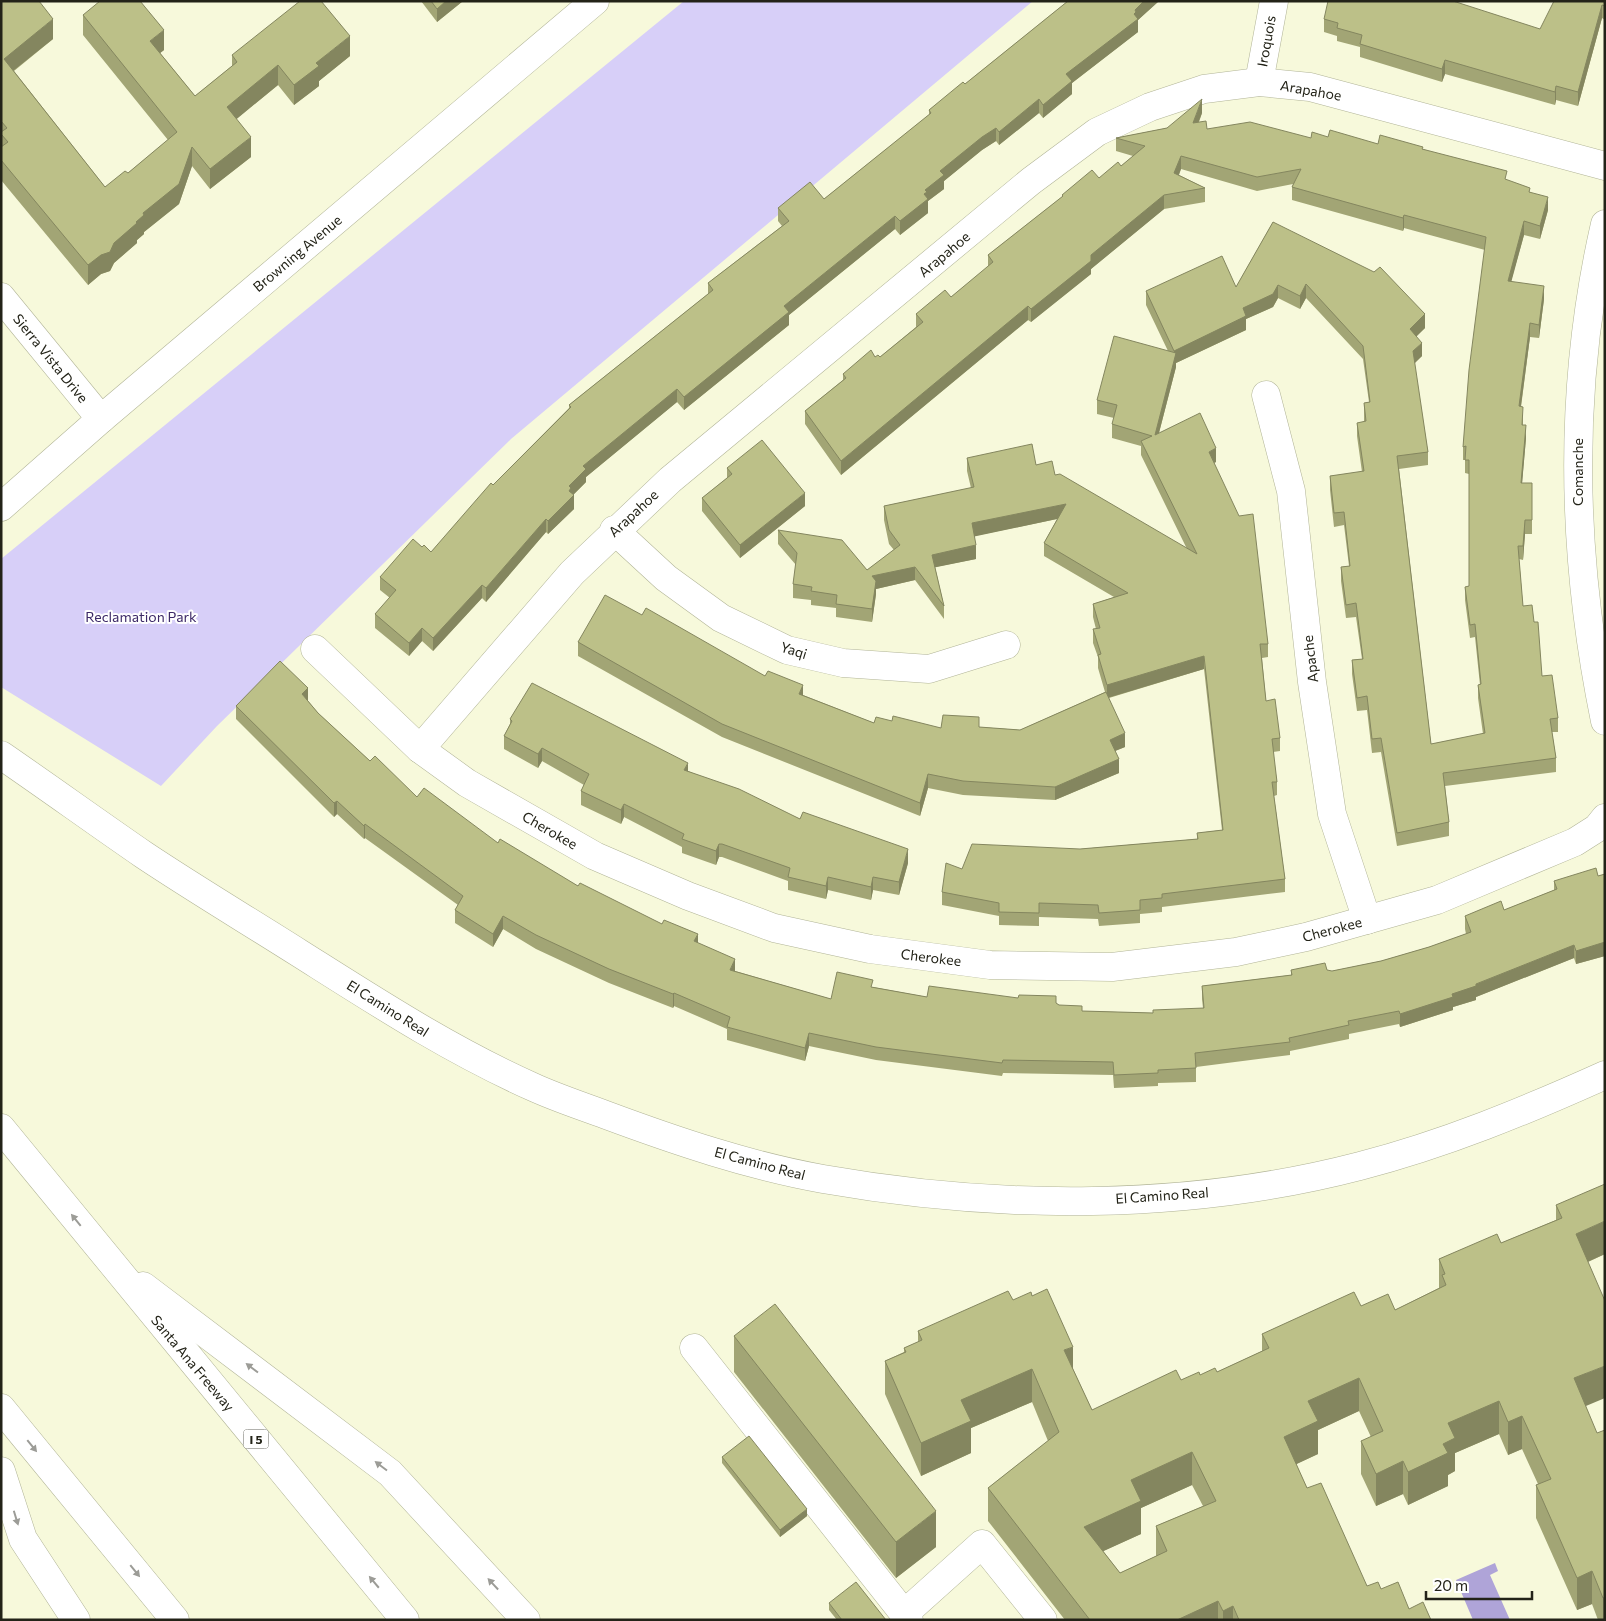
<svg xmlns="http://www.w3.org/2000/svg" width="1606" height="1621" viewBox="0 0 1606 1621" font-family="Commissioner,sans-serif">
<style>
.green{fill:#d7cff8}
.water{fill:#afa4d8}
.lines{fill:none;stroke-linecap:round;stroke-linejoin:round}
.minor-casing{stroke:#b1b497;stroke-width:29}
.major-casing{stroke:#b1b497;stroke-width:29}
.highway-casing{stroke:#b1b497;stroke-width:29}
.minor{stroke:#fff;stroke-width:28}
.major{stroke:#fff;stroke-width:28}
.highway{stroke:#fff;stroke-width:28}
.wall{fill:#a2a575;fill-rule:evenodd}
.shaded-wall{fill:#84865f}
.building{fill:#bcc088;stroke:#84865f;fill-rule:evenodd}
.oneway{fill:#9c9c97}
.labels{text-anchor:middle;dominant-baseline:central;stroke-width:4;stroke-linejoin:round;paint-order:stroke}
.shield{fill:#fff;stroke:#65655d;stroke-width:1}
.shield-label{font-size:12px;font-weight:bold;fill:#232318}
.street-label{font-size:14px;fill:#232318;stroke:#fff}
.park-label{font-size:14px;fill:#3c2967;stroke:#fff}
</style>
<rect width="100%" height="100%" fill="#f7f9db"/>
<path class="green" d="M684,1H1033L511,439L217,726L161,786L1,687V559Z"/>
<path class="water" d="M1495,1563L1498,1571L1490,1575L1510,1620H1473L1456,1580Z"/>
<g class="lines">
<g class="minor-casing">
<g id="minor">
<path d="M1259,82L1274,1"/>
<path d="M1605,224C1567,390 1571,555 1605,721"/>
<path d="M1,297L101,419"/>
<path d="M1266,395L1291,491L1312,682L1332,814L1367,920"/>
<path d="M614,530L666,578L721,618L787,650L843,663L929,669L1006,645"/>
<path d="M315,649L420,749L467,783L595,856L688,896L774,928L870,949L990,965L1112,967L1236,952L1306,937L1437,900L1575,842L1597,828L1605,818"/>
<path d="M420,749L572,573L670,480L1031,181L1097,132L1150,107L1204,89L1259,82L1310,87L1605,166"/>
<path d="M694,1348L909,1620"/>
<path d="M904,1614L982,1544L1043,1620"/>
</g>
</g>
<g class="major-casing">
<g id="major">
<path d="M1,507L101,419L595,1"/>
<path d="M1,755C49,788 96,822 144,855C195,889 247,920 299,953C375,1001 450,1050 533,1087C557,1098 582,1106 606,1115C676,1141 750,1166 823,1179C999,1210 1187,1211 1360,1166C1445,1144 1525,1111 1605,1075"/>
</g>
</g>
<g class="highway-casing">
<g id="highway">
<path d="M1,1128L405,1620"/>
<path d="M143,1286L390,1473L526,1620"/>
<path d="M1,1408L175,1620"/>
<path d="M1,1471L23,1539L76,1620"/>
</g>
</g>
<use href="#minor" class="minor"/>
<use href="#major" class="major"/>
<use href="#highway" class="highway"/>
</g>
<g class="wall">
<path d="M1,1L53,39L14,71L105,187L128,173L168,140L83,35V15L164,50L160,53L195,96L232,66V55L350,56L319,81V86L294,105L278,85L236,119L251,157L210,189L192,166L179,204L144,232V234L137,240V243L114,263L110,271L101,274L88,285L1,180Z"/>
<path d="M421,1H463L437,22Z"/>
<path d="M1068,1H1159L1138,20V32L1072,83V94L1043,118L1039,113L999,145L996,141L982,150L944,181V189L928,201V213L900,235L895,229L789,315V325L684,410L677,402L586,477V482L573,495L574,509L548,534L546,532L486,602L482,598L433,651L422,641L409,656L375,628V614L390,598L380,590V577L422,547L431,552L493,485L569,408V405L708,294V283L782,226L778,221V208L824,199L929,115V110L965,84Z"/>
<path d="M1605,1V20L1602,18L1578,106L1556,100L1555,105L1445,74L1442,82L1360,57V47L1337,41V36L1324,32V19L1540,29Z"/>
<path d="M1202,113L1199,122L1207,129L1311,138L1328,137L1378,144L1423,149L1507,180L1530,192L1548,210L1540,239L1524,235L1511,281L1544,299L1539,338L1530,337L1521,407L1523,420V425L1526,438L1522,483H1532V534H1525L1523,560L1519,559L1523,606L1534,622L1542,676L1558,718V732H1552L1556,758V772L1445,786L1449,822V836L1397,846L1381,752L1372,753L1367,710L1357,711L1352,674V660L1362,659L1356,617L1346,618L1341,581V567L1349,566L1344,525L1334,527L1330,490V476L1362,472L1357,436V423L1364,422V403L1369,402L1363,359L1306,298L1300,309L1278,298L1273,307L1246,319V330L1176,363V367L1159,433L1216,462L1214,463L1268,644V657L1262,658L1266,701L1280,738V751L1273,752L1277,782V795L1274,796L1285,879V892L1162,907V912L1140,914V923L1099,926L1098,919L1039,917V926L999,925V916L942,905V892L962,869L1080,849L1197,839V833L1222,830L1204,669L1109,698L1125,747L1115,751L1119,773L1055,800L963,795L928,788L920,816L722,737L578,656V642L642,615L803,695L874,723L892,721L941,728L979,727L1020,730L1105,692L1098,668V657L1093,643V629H1096L1093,617V604L1114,597L1044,556V543L1057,519L974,536L976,559L935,567L944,606V619L915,580L876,589V594L872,622L836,617V608L811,605V600L793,598V584L796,565L778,544V530L867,570L894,550L889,544L884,520V506L971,488L967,471V458L1036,465L1187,549L1141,455V446L1112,438V424L1114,418L1097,414V400L1168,351L1146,305V291L1236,287L1273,222L1425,328L1416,336L1422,356L1414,363L1428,452V465L1399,469L1431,744L1483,734L1478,698V685H1480L1475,637L1470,638L1465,600V587L1469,586V474L1465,473V460H1463V447L1485,250L1404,228L1403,231L1292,200V187L1293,184L1257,191L1181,169L1179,175L1205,188V202L1164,209L1091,269V274L1031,322L1028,320L841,475L805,424V411L843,380V374L875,357H880L916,327V314L951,297L988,267V255L1062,197V195L1099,178L1121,166L1133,156L1116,151V138L1167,128Z"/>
<path d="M727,468L805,506L740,558L702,511V498L727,478Z"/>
<path d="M308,701L318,713L370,761L417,797L498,843L578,886L698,943L735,971L831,999L873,987L927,997L1056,1003L1059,1005L1082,1011L1153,1013L1203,1008L1202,999V986L1291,975V970L1332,971L1381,961L1429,947L1466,934L1465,929V916L1504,910L1554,890V881L1598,876L1605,874V956L1576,964L1574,958L1476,997V1000L1453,1007V1010L1400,1027L1399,1024L1349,1034V1039L1290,1051V1055L1196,1067V1082L1158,1083V1086L1114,1088L1113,1075L1003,1073L1002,1076L876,1060L809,1046L805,1061L727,1040V1029L674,1006L673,1008L609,983L536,949L503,929L493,947L455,923V910L458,905L365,838L364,839L337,814L334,817L236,719V706Z"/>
<path d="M510,719L688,771L800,819L908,863L899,895L873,890L871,900L828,890L826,899L788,890V881L722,857H719L716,865L682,853V847L624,817L621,824L581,805V791L584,785L542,761L538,768L504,749V736L510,724Z"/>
<path d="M1556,1205L1605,1254L1588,1262L1586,1406L1605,1620H1598L1592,1604L1577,1610L1536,1518V1485L1538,1484L1522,1449L1508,1455L1499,1434L1455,1453V1471L1448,1475V1486L1408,1505L1403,1494L1376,1506L1361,1474V1441L1371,1437L1359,1411L1318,1430V1454L1296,1464L1307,1488L1367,1586L1381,1589L1409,1609L1431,1620H1065L988,1521V1488L1048,1441L1032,1402L971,1428V1453L921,1476L885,1394V1361L904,1352V1348L918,1342V1331L1013,1300L1073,1369L1092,1410L1181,1380L1200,1375L1217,1372L1262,1351V1334L1361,1306L1395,1310L1439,1288V1259L1501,1243L1556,1220ZM1192,1485L1203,1506L1156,1526V1556L1120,1573L1103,1551L1141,1534V1508Z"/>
<path d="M734,1336L936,1547L896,1578L734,1372Z"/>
<path d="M722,1457L807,1516L780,1537L722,1463Z"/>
<path d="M829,1603L886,1620H837L829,1610Z"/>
</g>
<g class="shaded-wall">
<path d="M446,1H463L437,22V9Z"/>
<path d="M1144,1H1159L1138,20V32L1072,83V94L1043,118V105L1066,74Z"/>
<path d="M1602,5V18L1578,106V92Z"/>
<path d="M53,19V39L4,78V59Z"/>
<path d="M164,30V50L150,61V41Z"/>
<path d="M350,36V56L319,81V86L294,105V85L316,63Z"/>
<path d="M1445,60V74L1442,82V69Z"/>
<path d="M278,65V85L227,127V107Z"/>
<path d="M1556,86V100L1555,105V92Z"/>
<path d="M1039,99V113L999,145V132Z"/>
<path d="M1202,99V113L1193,136V123Z"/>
<path d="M996,128V141L982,150L944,181V189L928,201V213L900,235V221L924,194L925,190L940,171L982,137Z"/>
<path d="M251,137V157L210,189V169Z"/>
<path d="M192,147V166L179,204L144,232V234L137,240V243L114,263L110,271L101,274L88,285V265L114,243L143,213Z"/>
<path d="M1181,156V169L1174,186V173Z"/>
<path d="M1164,195V209L1091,269V274L1031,322V309L1091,255Z"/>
<path d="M1548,197V210L1540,239V226Z"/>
<path d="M1404,215V228L1403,231V218Z"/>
<path d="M895,216V229L789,315V325L684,410V397L784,306Z"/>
<path d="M1524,221V235L1508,294V281Z"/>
<path d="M1306,284V298L1300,309V296Z"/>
<path d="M1278,285V298L1273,307L1246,319V330L1176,363V367L1155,448V435L1174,361V351Z"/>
<path d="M1544,286V299L1539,338V325Z"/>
<path d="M1028,306V320L841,475V461Z"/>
<path d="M1425,314V328L1410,343V329Z"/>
<path d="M1530,323V337L1519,420V406Z"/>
<path d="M1422,343V356L1413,365V351Z"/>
<path d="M677,389V402L586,477V482L571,497L574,495V509L548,534V521L569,486L583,466Z"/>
<path d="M1526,425V438L1521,496V483Z"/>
<path d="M1216,448V462L1209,465V452Z"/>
<path d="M805,493V506L740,558V545Z"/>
<path d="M1066,504V517L972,537V523Z"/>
<path d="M546,519V532L486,602V588Z"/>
<path d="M1525,520V534L1523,560V546Z"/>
<path d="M976,545V559L932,568V555Z"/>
<path d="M915,567V580L876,589V594L872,622V576Z"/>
<path d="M482,585V598L433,651V638Z"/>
<path d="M422,628V641L409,656V643Z"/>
<path d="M1204,656V669L1107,698V685Z"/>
<path d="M803,685V698L799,694Z"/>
<path d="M308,688V702L302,694Z"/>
<path d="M1125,733V747L1110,753V740Z"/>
<path d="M542,748V761L538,768V754Z"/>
<path d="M1119,759V773L1055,800V787Z"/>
<path d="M688,763V777L684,770Z"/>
<path d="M928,774V788L920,816V803Z"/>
<path d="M337,801V814L334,817V803Z"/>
<path d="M624,804V817L621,824V810Z"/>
<path d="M365,824V838L364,839V826Z"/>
<path d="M719,844V857L716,865V851Z"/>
<path d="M908,849V863L899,895V882Z"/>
<path d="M828,877V890L826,899V886Z"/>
<path d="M873,877V890L871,900V887Z"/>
<path d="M503,916V929L493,947V934Z"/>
<path d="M698,934V948L694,941Z"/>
<path d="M1605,942V956L1576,964V951Z"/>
<path d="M1574,945V958L1476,997V1000L1453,1007V1010L1400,1027V1014L1452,994Z"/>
<path d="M735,959V972L730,970Z"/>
<path d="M674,993V1006L673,1008V994Z"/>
<path d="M809,1033V1046L805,1061V1048Z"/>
<path d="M1605,1221V1254L1576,1267V1234Z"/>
<path d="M1073,1347V1380L1064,1350Z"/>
<path d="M1605,1366V1398L1574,1411V1378Z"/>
<path d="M1032,1369V1402L971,1428V1453L921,1476V1443L961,1400Z"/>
<path d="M1359,1378V1411L1318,1430V1454L1284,1470V1437L1308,1401Z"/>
<path d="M1499,1401V1434L1455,1453V1471L1448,1475V1486L1408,1505V1472L1443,1444L1448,1423Z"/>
<path d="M1522,1416V1449L1508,1455V1422Z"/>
<path d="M1192,1452V1485L1141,1508V1534L1084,1560V1527L1131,1480Z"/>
<path d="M1403,1461V1494L1376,1506V1474Z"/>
<path d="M807,1509V1516L780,1537V1530Z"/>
<path d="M936,1511V1547L896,1578V1542Z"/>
<path d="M1592,1571V1604L1577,1610V1578Z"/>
<path d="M1605,1597V1620H1603V1598Z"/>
<path d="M1218,1601V1620H1177Z"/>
<path d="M1233,1606V1620H1223V1611Z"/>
</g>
<g class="building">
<path d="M1,1H39L53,19L4,59L105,187L125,171L128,173L177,132L83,15L100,1H140L164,30L150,41L195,96L237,62L232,55L300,1H321L350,36L316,63L319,66L294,85L278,65L227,107L251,137L210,169L192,147L179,184L143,213L144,215L136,222L137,223L114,243L110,252L101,255L88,265L1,160V147L8,142L1,134V132L7,128L1,121Z"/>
<path d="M431,1H446L437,9Z"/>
<path d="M1068,1H1144L1135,10L1136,12L1134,14L1138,19L1066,74L1072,81L1043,105L1039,99L999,132L996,128L982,137L940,171L944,175L925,190L927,192L924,194L928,199L900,221L895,216L784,306L789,312L684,397L677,389L583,466L586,469L569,486L571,488L569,491L574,495L548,521L546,519L486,588L482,585L433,638L422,628L409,643L375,614L396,590L380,577L413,539L422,547L424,545L431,552L491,483L493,485L571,407L569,405L713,290L708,283L789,221L778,208L810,182L824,199L931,113L929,110L963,82L965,84Z"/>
<path d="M1328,1H1453L1540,29L1554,1H1605V6L1602,5L1578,92L1556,86L1555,92L1445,60L1442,69L1360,44L1362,35L1337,28L1338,23L1324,19Z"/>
<path d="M1202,99L1193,123L1206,121L1207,129L1250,122L1311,138L1312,132L1328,137L1330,130L1378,144L1380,135L1423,147L1422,149L1507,171L1505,179L1530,188L1529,192L1548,197L1540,226L1524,221L1508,281L1544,286L1539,325L1530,323L1519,406L1523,407L1522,425H1526L1521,483H1532V520H1525L1523,546H1518L1523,606L1532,605L1534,622H1538L1542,676L1552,675L1558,718L1550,719L1556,758L1443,773L1449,822L1397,833L1381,738L1372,739L1367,696L1357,698L1352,660L1363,659L1356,603L1346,605L1341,567L1350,566L1344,512L1334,513L1330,476L1364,471L1357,423L1366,421L1364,403L1370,402L1363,346L1306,284L1300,296L1278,285L1273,294L1243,308L1246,316L1174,351L1146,291L1222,256L1236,287L1273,222L1374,272L1380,267L1425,314L1410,329L1422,343L1413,351L1428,452L1397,456L1431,744L1485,733L1478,685L1481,684L1475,624L1470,625L1465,587L1469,586V460H1465L1466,446L1463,447L1469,370L1486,237L1404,215L1403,218L1292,187L1301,169L1257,177L1181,156L1174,173L1205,188L1164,195L1091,255V261L1031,309L1028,306L841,461L805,411L846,378L843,374L871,350L875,357L878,355L880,357L923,322L916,314L945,290L951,297L993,262L988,255L1063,196L1062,195L1092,170L1099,178L1118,162L1121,166L1145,146L1116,138L1167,128Z"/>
<path d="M1114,336L1176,353L1155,435L1200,413L1216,448L1209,452L1239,516L1253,514L1268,644H1260L1266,701L1275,699L1280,738L1272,739L1277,782H1272L1285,879L1162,894V898L1140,900V910L1099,913L1098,905L1039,903V913L999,912V903L942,892L946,863L962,869L972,844L1080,849L1198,839L1197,833L1223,830L1204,656L1107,685L1098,655L1101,654L1093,629L1100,628L1093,604L1128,593L1044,543L1066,504L972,523L976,545L932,555L944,606L915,567L872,576L876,581L872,609L836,604L837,595L811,591L812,587L793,584L797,553L778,530L842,540L867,570L900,545L889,530L884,506L974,487L967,458L1032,444L1036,465L1052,461L1055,475L1060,474L1197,554L1141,441L1152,436L1112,424L1117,405L1097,400Z"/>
<path d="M762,440L805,493L740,545L702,498L732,474L727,468Z"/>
<path d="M605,595L642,615L646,608L765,676L768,671L803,685L799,694L874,723L876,717L892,721L893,716L941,728L943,715L979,717V727L1020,730L1106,692L1125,733L1110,740L1119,759L1055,787L963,781L928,774L920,803L722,724L578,642Z"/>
<path d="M280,661L308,688L302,694L318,713L370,761L375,756L417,797L424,788L498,843L500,839L578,886L580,883L662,924L664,920L698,934L694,941L735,959L730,970L831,999L837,972L873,980L871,987L927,997L929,986L1018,998L1019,995L1056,996V1003L1059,1005L1082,1006V1011L1153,1013V1010L1204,1008L1202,986L1292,975L1291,970L1325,963L1327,970L1332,971L1381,961L1429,947L1471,932L1465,916L1501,901L1504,910L1557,889L1554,881L1596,868L1598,876L1605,874V942L1576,951L1574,945L1476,984V986L1452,994L1453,997L1400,1014L1399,1011L1348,1021L1349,1025L1289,1038L1290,1042L1195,1053L1196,1068L1158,1070V1073L1114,1075L1113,1062L1003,1060L1002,1063L876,1047L809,1033L805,1048L727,1027L730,1017L674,993L673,994L609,969L536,935L503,916L493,934L455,910L463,896L365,824L364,826L337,801L334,803L236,706Z"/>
<path d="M532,683L688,763L684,770L739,789L800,819L803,812L908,849L899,882L873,877L871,887L828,877L826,886L788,877L790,868L722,844H719L716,851L682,839L684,834L624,804L621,810L581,791L589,774L542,748L538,754L504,736L512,721L510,719Z"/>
<path d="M1605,1184V1221L1576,1234L1605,1301V1366L1574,1378L1597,1433L1605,1430V1597L1603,1598L1592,1571L1577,1578L1536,1485L1551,1479L1522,1416L1508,1422L1499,1401L1448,1423L1455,1438L1443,1444L1448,1453L1408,1472L1403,1461L1376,1474L1361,1441L1383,1431L1359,1378L1308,1401L1318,1421L1284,1437L1307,1488L1321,1483L1367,1586L1378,1582L1381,1589L1398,1582L1409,1609L1423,1602L1431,1620H1239L1233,1606L1223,1611L1218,1601L1177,1620H1090L988,1488L1059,1432L1032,1369L961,1400L971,1421L921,1443L885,1361L906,1352L904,1348L922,1340L918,1331L1008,1291L1013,1300L1031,1292L1032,1296L1047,1289L1073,1347L1064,1350L1092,1410L1176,1370L1181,1380L1199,1372L1200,1375L1215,1368L1217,1372L1269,1348L1262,1334L1354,1292L1361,1306L1388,1294L1395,1310L1446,1285L1442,1275L1445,1274L1439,1259L1497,1234L1501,1243L1562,1218L1556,1205ZM1192,1452L1216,1501L1156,1526L1167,1551L1120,1573L1084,1527L1141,1501L1131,1480Z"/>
<path d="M775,1304L936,1511L896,1542L734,1336Z"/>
<path d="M749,1436L807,1509L780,1530L722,1457Z"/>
<path d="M856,1582L886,1620H842L829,1603Z"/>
</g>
<defs><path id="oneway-solid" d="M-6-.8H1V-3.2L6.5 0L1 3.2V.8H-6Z" transform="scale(1.25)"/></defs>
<g class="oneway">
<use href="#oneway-solid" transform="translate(76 1220) rotate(-129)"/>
<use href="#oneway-solid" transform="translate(252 1368) rotate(-143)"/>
<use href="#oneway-solid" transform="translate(32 1446) rotate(51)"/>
<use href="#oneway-solid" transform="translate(381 1466) rotate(-143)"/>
<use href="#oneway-solid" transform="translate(16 1518) rotate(73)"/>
<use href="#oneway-solid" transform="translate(135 1571) rotate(51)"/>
<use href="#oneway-solid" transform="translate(374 1582) rotate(-130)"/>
<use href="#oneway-solid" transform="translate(493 1584) rotate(-133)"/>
</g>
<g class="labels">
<rect class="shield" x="243.5" y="1429.5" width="25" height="19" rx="4"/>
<g class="shield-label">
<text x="256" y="1439">I 5</text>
</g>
<g class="street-label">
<text transform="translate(1266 41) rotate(-80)">Iroquois</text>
<text transform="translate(1311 90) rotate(10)">Arapahoe</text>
<text transform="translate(297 253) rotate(-40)">Browning Avenue</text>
<text transform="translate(944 254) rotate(-40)">Arapahoe</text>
<text transform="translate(51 358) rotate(51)">Sierra Vista Drive</text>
<text transform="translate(1577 472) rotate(-90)">Comanche</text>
<text transform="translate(633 513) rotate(-43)">Arapahoe</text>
<text transform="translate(794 650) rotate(17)">Yaqi</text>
<text transform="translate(1310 659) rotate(-97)">Apache</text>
<text transform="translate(550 830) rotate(30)">Cherokee</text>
<text transform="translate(1332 929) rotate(-15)">Cherokee</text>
<text transform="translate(931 957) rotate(7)">Cherokee</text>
<text transform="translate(388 1008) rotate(32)">El Camino Real</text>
<text transform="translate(760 1163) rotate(15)">El Camino Real</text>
<text transform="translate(1162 1195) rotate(-4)">El Camino Real</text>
<text transform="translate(193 1363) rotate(50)">Santa Ana Freeway</text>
</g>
<g class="park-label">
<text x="141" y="616">Reclamation Park</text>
</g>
</g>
<rect width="1606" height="1621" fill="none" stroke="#232318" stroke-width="5"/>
<path d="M1426 1591v8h106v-8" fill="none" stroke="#232318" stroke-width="2.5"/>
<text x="1434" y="1591" font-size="15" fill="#232318" stroke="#ffffff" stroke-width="4" paint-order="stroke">20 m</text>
</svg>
